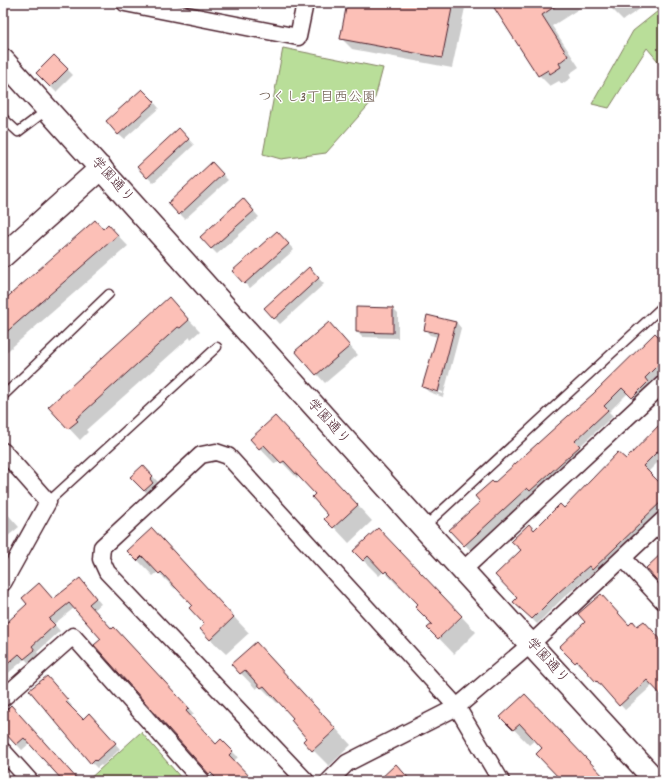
<svg xmlns="http://www.w3.org/2000/svg" width="666" height="784" viewBox="0 0 666 784" font-family="Dekko,'Klee One',sans-serif">
<style>
.green{fill:#b9de99;stroke:#827e62}
.shadow{fill:#0003;fill-rule:evenodd}
.building{fill:#fcc0b7;stroke:#4a1f2b}
.lines{fill:none;stroke-linecap:round;stroke-linejoin:round}
.lane-casing{stroke:#4a1f2b;stroke-width:11}
.street-casing{stroke:#4a1f2b;stroke-width:19}
.secondary-casing{stroke:#4a1f2b;stroke-width:25}
.lane{stroke:#fff;stroke-width:8}
.street{stroke:#fff;stroke-width:16}
.secondary{stroke:#fff;stroke-width:22}
.labels{text-anchor:middle;dominant-baseline:central;stroke-width:3;stroke-linejoin:round;paint-order:stroke}
.park-label{font-size:14px;fill:#6b584c;stroke:#fff}
.street-label{font-size:14px;fill:#4a1f2b;stroke:#fff}
</style>
<rect width="100%" height="100%" fill="#fff"/>
<filter id="ink" filterUnits="userSpaceOnUse"><feTurbulence type="fractalNoise" baseFrequency=".025" numOctaves="2"/><feDisplacementMap in="SourceGraphic" scale="8" xChannelSelector="R" yChannelSelector="G"/><feConvolveMatrix kernelMatrix="1 2 1 2 8 2 1 2 1" color-interpolation-filters="sRGB"/></filter>
<g filter="url(#ink)">
<g class="green">
<path d="M663,7V67L647,48L609,108L592,104L633,31Z"/>
<path d="M283,48L383,68L375,98L326,153L281,159L263,154Z"/>
<path d="M141,732L182,779L180,781H87Z"/>
</g>
<g class="shadow">
<path d="M348,3H466L452,68L352,49L341,38Z"/>
<path d="M493,3H588L552,26L579,67L569,74L571,78L562,84L559,81L550,86L539,75Z"/>
<path d="M608,3H640L643,7L623,20L612,9Z"/>
<path d="M54,56L73,75L56,92L37,73Z"/>
<path d="M148,95L159,108L124,139L118,134Z"/>
<path d="M179,129L194,145L153,183L138,167Z"/>
<path d="M217,169L228,180L185,219L169,203Z"/>
<path d="M248,205L259,217L217,254L211,248Z"/>
<path d="M108,225L128,246L3,355V302Z"/>
<path d="M277,232L294,250L250,288L244,283Z"/>
<path d="M309,268L324,284L280,324L265,308Z"/>
<path d="M169,299L200,331L191,339L190,337L86,430L88,432L80,440L49,407Z"/>
<path d="M393,309L398,314V338L362,337L357,332Z"/>
<path d="M428,316L456,322L461,328L443,397L429,392L423,387L438,337L430,335L425,330ZM428,388L443,392V394L428,390Z"/>
<path d="M329,323L358,355L325,383L296,351Z"/>
<path d="M663,342V371L650,384L653,388L638,402L628,393L609,412L613,416L579,447L584,452L536,496L533,493L471,551L451,530L482,502L494,485Z"/>
<path d="M663,423V457L600,520L610,531L663,481V510L598,575L595,571L564,597L537,624L515,602L519,598L522,550L535,531L626,460Z"/>
<path d="M291,433L372,521L349,543L334,527L330,515L316,494L299,476L297,478L280,460L275,464L251,439Z"/>
<path d="M148,471L158,482L154,485L158,489L150,496L131,477Z"/>
<path d="M3,509L19,527L3,540Z"/>
<path d="M378,529L441,634L442,636L462,617L476,632L454,654L429,628L433,624L419,604L402,586L400,588L384,571L379,576L354,551Z"/>
<path d="M152,530L249,633L226,654L210,639L206,624L193,605L177,587L175,589L158,572L153,576L129,551Z"/>
<path d="M85,585L101,604L94,609L113,630L120,634L194,714L190,717L216,745L221,740L238,757L234,761L253,781H220L217,778L215,779L103,639L74,608L54,624L60,631L37,652L40,656L30,664L25,659L6,675L3,672V622L6,620L8,622Z"/>
<path d="M643,622L663,642V695L653,685L625,710L603,686L602,687L582,666L581,667L561,647L630,626L638,627Z"/>
<path d="M271,658L351,745L329,766L304,741L308,738L295,718L279,701L277,703L260,686L256,689L232,664Z"/>
<path d="M52,682L72,706L71,707L83,720H94L120,749L102,766L101,765L97,768L92,763Z"/>
<path d="M525,695L541,710L607,781H563L544,748L536,739L529,745L502,717Z"/>
<path d="M3,714L78,781H64L30,743L22,750L3,730Z"/>
</g>
<g class="building">
<path d="M347,3H453L442,58L340,39Z"/>
<path d="M491,3H560L542,15L568,56L559,63L561,67L550,74L548,70L538,76Z"/>
<path d="M54,55L68,69L50,87L36,73Z"/>
<path d="M142,89L155,102L118,135L106,121Z"/>
<path d="M179,128L189,139L147,178L137,167Z"/>
<path d="M212,162L223,174L179,215L168,203Z"/>
<path d="M243,198L254,211L211,249L200,237Z"/>
<path d="M95,220L103,229L108,224L118,235L3,335V301Z"/>
<path d="M277,231L289,244L244,284L232,271Z"/>
<path d="M309,267L319,278L274,319L264,308Z"/>
<path d="M169,297L189,320L180,328L178,327L76,419L78,421L68,429L48,407Z"/>
<path d="M356,307L393,308V333L356,332Z"/>
<path d="M427,315L456,322L438,392L422,387L438,333L424,330Z"/>
<path d="M329,322L350,346L316,375L295,351Z"/>
<path d="M655,333L663,341V360L645,378L648,382L632,398L622,388L604,406L608,410L575,441L580,446L530,491L527,488L464,546L449,530L480,502L475,496L492,481L494,483L559,424L593,394Z"/>
<path d="M275,416L358,505L333,528L324,519L328,515L312,497L315,494L284,461L281,463L264,445L259,449L250,439Z"/>
<path d="M663,421V446L643,466L663,486V500L641,521L642,522L592,570L589,566L559,592L532,619L513,602L517,598L495,575L521,550L511,541L529,524L534,530L560,504L564,508L618,452L626,459Z"/>
<path d="M143,465L153,476L150,479L153,483L144,491L130,477Z"/>
<path d="M152,528L234,617L210,640L200,629L204,624L189,608L192,605L161,572L159,574L142,556L137,561L127,551Z"/>
<path d="M378,528L462,616L438,639L427,628L432,624L415,607L418,604L386,571L384,573L368,556L363,561L353,551Z"/>
<path d="M663,552V587L646,568Z"/>
<path d="M80,578L96,598L89,604L112,629L114,627L189,708L186,711L216,744L221,739L233,751L229,755L254,781H219L211,773L209,774L94,645L101,639L69,603L49,619L55,625L32,646L35,650L24,659L19,654L3,668V626L27,604L22,598L39,583L53,599Z"/>
<path d="M601,594L629,625L633,621L637,626L644,621L663,642V697L647,680L619,706L597,681L596,682L577,661L575,663L559,647L585,622L578,614Z"/>
<path d="M256,642L336,729L312,751L303,741L306,738L291,720L293,718L264,686L261,688L245,670L240,674L231,664Z"/>
<path d="M47,676L68,700L66,702L83,719L89,713L116,743L96,761L95,760L91,764L29,690Z"/>
<path d="M525,694L608,781H562L536,754L542,748L520,724L513,730L500,717Z"/>
<path d="M11,705L79,781H63L24,738L16,745L3,731V713Z"/>
<path d="M396,764L411,781H378Z"/>
</g>
<g class="lines">
<g class="lane-casing">
<g id="lane">
<path d="M3,118L18,132L47,110"/>
<path d="M3,396L109,294"/>
<path d="M48,502L217,347"/>
<path d="M424,527L663,306"/>
</g>
</g>
<g class="street-casing">
<g id="street">
<path d="M125,3L298,37L305,3"/>
<path d="M3,451L48,502L3,583"/>
<path d="M623,558L663,601"/>
<path d="M463,570L663,384"/>
<path d="M3,698L73,636L202,781"/>
<path d="M3,751L30,781"/>
<path d="M306,781L107,572L101,559L102,547L201,455L216,452L228,456L457,707L501,781"/>
<path d="M329,781L347,763L457,707L531,644L663,520"/>
</g>
</g>
<g class="secondary-casing">
<g id="secondary">
<path d="M3,60L423,527L656,781"/>
<path d="M3,256L101,168"/>
</g>
</g>
<use href="#lane" class="lane"/>
<use href="#street" class="street"/>
<use href="#secondary" class="secondary"/>
</g>
</g>
<g class="labels">
<g class="park-label">
<text x="317" y="98">つくし3丁目西公園</text>
</g>
<g class="street-label">
<text transform="translate(112 180) rotate(48)">学園通り</text>
<text transform="translate(328 422) rotate(48)">学園通り</text>
<text transform="translate(547 661) rotate(48)">学園通り</text>
</g>
</g>
<rect width="666" height="784" fill="none" stroke="#fff" stroke-width="16"/>
<rect x="8" y="8" width="650" height="768" fill="none" stroke="#4a1f2b" stroke-width="1.5" filter="url(#ink)"/>
</svg>
